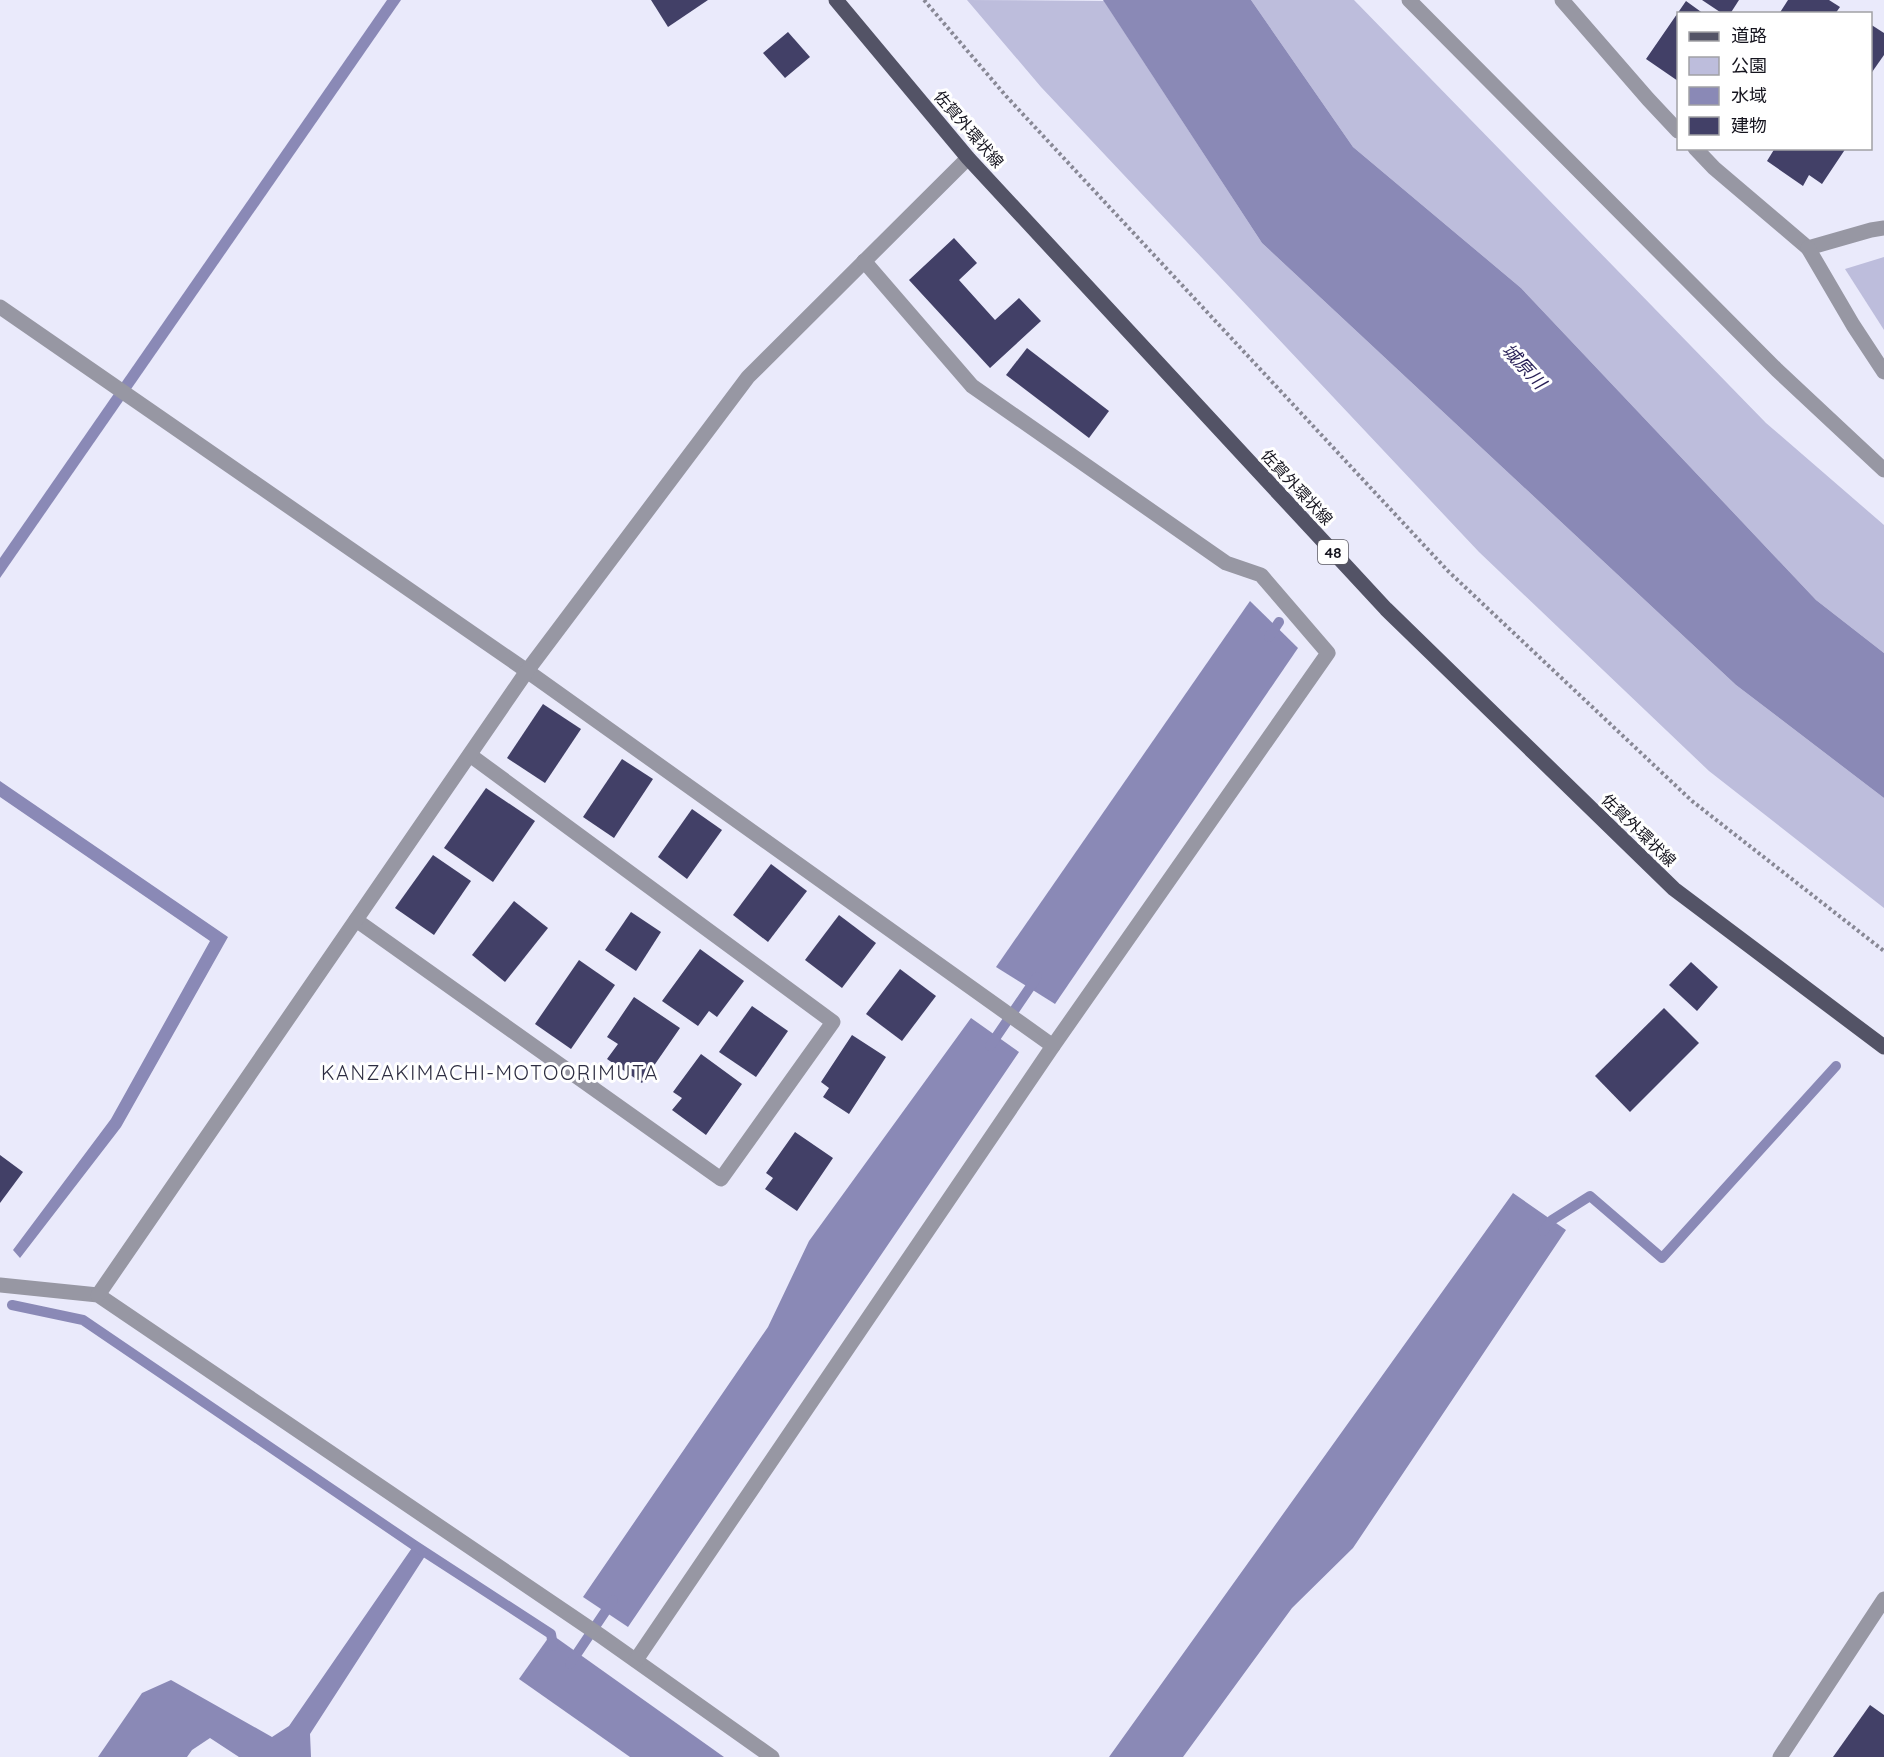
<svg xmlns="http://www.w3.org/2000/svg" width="1884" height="1757" viewBox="0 0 1884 1757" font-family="Quicksand,'Noto Sans JP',sans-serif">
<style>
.green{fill:#bdbddc}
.water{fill:#8a89b6}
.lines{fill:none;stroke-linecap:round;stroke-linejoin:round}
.stream{stroke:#8a89b6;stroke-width:10}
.building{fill:#424067}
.path{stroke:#888895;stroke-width:4;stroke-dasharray:3 3;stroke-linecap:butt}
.minor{stroke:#9797a3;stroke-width:15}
.major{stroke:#535366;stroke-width:15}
.labels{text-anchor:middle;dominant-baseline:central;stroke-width:6;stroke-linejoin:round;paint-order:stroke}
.shield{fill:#fff;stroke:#5b5a62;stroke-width:1.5}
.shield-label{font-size:15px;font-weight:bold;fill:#15141e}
.street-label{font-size:16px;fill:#15141e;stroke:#fff}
.water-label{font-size:18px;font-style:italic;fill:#271f56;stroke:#fff}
.quarter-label{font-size:20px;letter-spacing:1.5px;fill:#2e2e42;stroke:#fff}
</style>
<rect width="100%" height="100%" fill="#eaeafb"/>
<g class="green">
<path d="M967,0L1104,1L1262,243L1736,685L1884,798V908L1709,771L1479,552L1041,87Z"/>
<path d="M1251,0H1354L1766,423L1884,525V653L1816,600L1521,288L1353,147Z"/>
<path d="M1884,257V330L1845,269Z"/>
</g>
<g class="water">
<path d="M387,0H401L0,578V558Z"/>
<path d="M1103,0H1251L1353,147L1521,288L1816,600L1884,653V798L1736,685L1262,243Z"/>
<path d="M1250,601L1298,648L1055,1004L996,967Z"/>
<path d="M0,781L228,937L121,1127L20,1258L13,1250L111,1119L210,941L0,797Z"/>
<path d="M971,1018L1019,1052L628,1627L583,1597L768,1327L809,1241Z"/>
<path d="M1513,1193L1566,1230L1353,1548L1292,1608L1183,1757H1109Z"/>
<path d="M414,1545L427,1553L310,1734L311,1757H239L210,1738L192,1750L187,1757H98L142,1693L171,1680L272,1737L289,1726Z"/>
<path d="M551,1634L724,1757H630L519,1679Z"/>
</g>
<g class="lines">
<g class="stream">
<path d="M1269,637L1279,622"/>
<path d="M990,1046L1037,977"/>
<path d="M1543,1231L1552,1220L1590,1196L1662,1258L1836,1066"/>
<path d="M12,1305L83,1320L414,1545L551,1634L553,1646"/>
<path d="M570,1664L613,1600"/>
</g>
</g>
<g class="building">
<path d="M651,0H708L668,27Z"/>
<path d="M1702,0H1739L1730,14H1723Z"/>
<path d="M1788,0H1829L1840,7L1835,14H1779Z"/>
<path d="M1686,1L1704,14H1678V81L1646,59Z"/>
<path d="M1870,24L1884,33V55L1870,75Z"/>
<path d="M788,32L810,57L785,78L763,53Z"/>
<path d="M1775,148H1846L1822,184L1809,175L1803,186L1767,161Z"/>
<path d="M954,238L977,263L959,280L995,320L1019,298L1041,321L990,368L909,280Z"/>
<path d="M1027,348L1109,411L1089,438L1006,375Z"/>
<path d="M543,704L581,729L545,783L507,758Z"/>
<path d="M622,759L653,779L614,838L583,817Z"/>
<path d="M486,788L535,821L493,882L444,848Z"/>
<path d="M692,809L722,830L687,879L658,857Z"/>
<path d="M433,855L471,881L434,935L395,908Z"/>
<path d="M771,864L807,891L768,942L733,915Z"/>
<path d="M514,901L548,928L505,982L472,955Z"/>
<path d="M631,912L661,932L636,971L605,950Z"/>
<path d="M839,915L876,943L842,988L805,960Z"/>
<path d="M700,949L744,981L717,1017L709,1011L698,1026L662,1001Z"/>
<path d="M579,960L615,985L571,1049L535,1024Z"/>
<path d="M1691,962L1718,987L1697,1011L1669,985Z"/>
<path d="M900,969L936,996L902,1041L866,1014Z"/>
<path d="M634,997L680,1028L642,1083L607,1059L618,1044L607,1037Z"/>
<path d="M752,1006L788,1031L756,1077L719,1052Z"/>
<path d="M1664,1008L1699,1043L1630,1112L1595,1076Z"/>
<path d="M852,1035L886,1057L849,1114L823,1097L829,1088L821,1082Z"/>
<path d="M701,1054L742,1084L706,1135L672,1110L682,1098L673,1092Z"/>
<path d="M795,1132L833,1158L797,1211L765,1189L773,1178L766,1173Z"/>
<path d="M0,1155L23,1172L0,1203Z"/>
<path d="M1870,1705L1884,1715V1757H1833Z"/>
</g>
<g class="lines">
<path class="path" d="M924,0L1006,96L1448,571L1692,801L1884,951"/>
<g class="minor">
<path d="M1409,0L1777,370L1884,470"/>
<path d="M1562,0L1648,99L1678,131"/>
<path d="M1695,148L1714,168L1808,248L1871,230L1884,228"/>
<path d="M1808,248L1853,325L1884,372"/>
<path d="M0,307L527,671L1053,1046"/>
<path d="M356,920L721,1179L833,1022L470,755"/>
<path d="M0,1285L98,1295L601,1636L772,1757"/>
<path d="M98,1295L527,671L748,377L968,158"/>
<path d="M636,1660L1053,1046L1328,653L1261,575L1226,563L972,386L864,261"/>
<path d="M1780,1757L1884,1599"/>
</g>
<path class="major" d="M836,0L968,158L1386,609L1674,889L1884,1047"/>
</g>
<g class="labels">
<rect class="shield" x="1318" y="540" width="30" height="24" rx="4.5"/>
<g class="shield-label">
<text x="1333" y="552">48</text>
</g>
<g class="street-label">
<text transform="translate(969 129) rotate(49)">佐賀外環状線</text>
<text transform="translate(1297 487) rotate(47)">佐賀外環状線</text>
<text transform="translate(1639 830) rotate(44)">佐賀外環状線</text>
</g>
<g class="water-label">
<text transform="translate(1524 366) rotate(47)">城原川</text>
</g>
<g class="quarter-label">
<text x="490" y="1072">KANZAKIMACHI-MOTOORIMUTA</text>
</g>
</g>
<rect x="1677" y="12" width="195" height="138" fill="#ffffff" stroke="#a1a1a5" stroke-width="1.5"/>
<rect x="1689" y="32" width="30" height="9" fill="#535366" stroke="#a1a1a5" stroke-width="1.5"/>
<text x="1731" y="42" font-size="18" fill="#15141e">道路</text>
<rect x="1689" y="57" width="30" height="18" fill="#bdbddc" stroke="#a1a1a5" stroke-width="1.5"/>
<text x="1731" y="72" font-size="18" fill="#15141e">公園</text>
<rect x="1689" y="87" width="30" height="18" fill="#8a89b6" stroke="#a1a1a5" stroke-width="1.5"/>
<text x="1731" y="102" font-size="18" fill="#15141e">水域</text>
<rect x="1689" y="117" width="30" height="18" fill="#424067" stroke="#a1a1a5" stroke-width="1.5"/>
<text x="1731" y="132" font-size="18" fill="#15141e">建物</text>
</svg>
